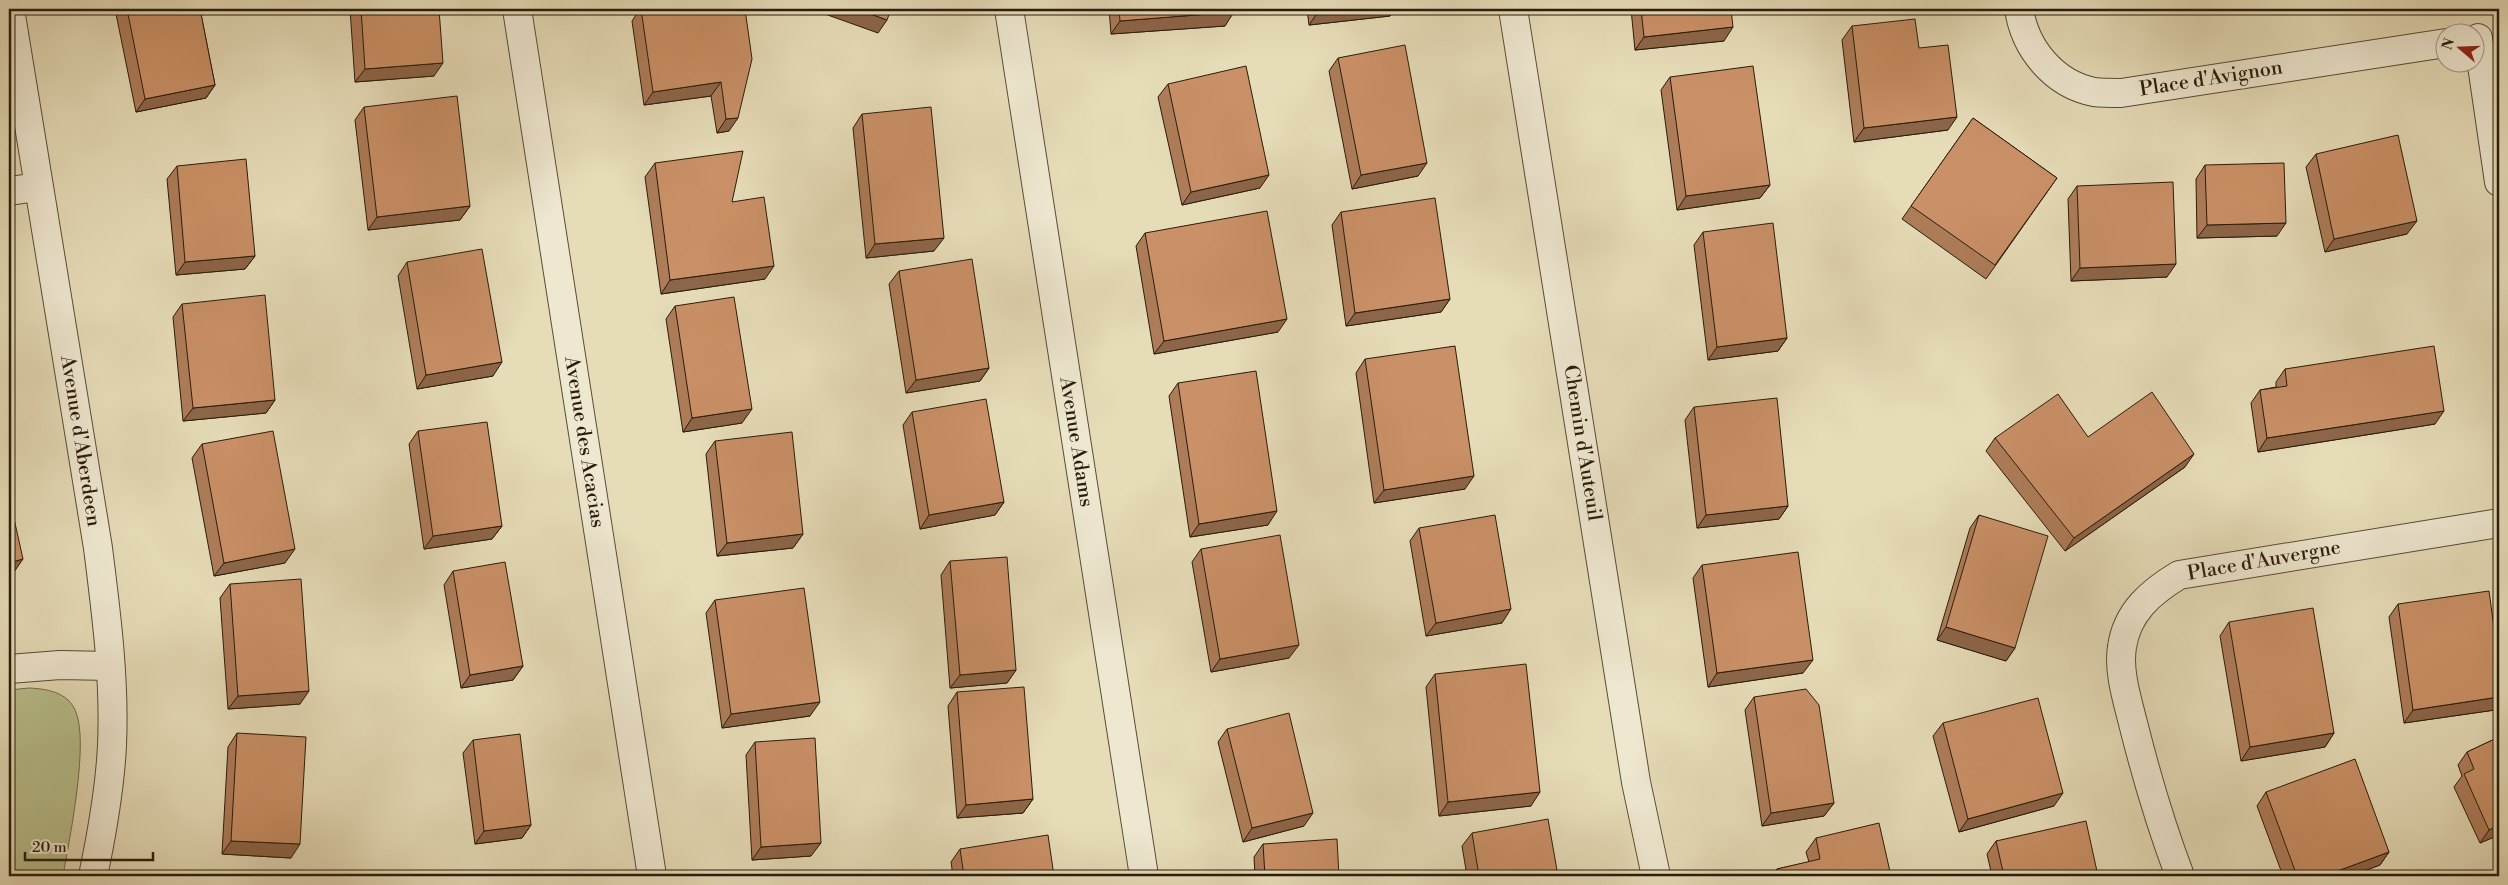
<svg xmlns="http://www.w3.org/2000/svg" width="2508" height="885" viewBox="0 0 2508 885" font-family="'Libre Bodoni',serif">
<style>
.green{fill:#b8bf8d;stroke:#706e4c}
.lines{fill:none;stroke-linecap:round;stroke-linejoin:round}
.minor-casing{stroke:#584c37;stroke-width:30}
.tertiary-casing{stroke:#584c37;stroke-width:30}
.minor{stroke:#efe8d1;stroke-width:28}
.tertiary{stroke:#efe8d1;stroke-width:28}
.wall{fill:#ae7c59;stroke:#291c0c}
.shaded-wall{fill:#8d6548;stroke:#291c0c}
.building{fill:#ca9067;stroke:#291c0c}
.labels{text-anchor:middle;dominant-baseline:central;stroke-width:4.5;stroke-linejoin:round;paint-order:stroke}
.street-label{font-size:20px;fill:#291c0c;stroke:#efe8d1}
</style>
<rect width="100%" height="100%" fill="#e6dcb8"/>
<filter id="stains"><feTurbulence type="fractalNoise" baseFrequency=".004" numOctaves="4"/><feColorMatrix values="0 0 0 0 .2 0 0 0 0 .09 0 0 0 0 .02 0 0 0 .5 -.17"/></filter>
<radialGradient id="worn" r=".72"><stop offset=".6" stop-color="#630" stop-opacity="0"/><stop offset="1" stop-color="#630" stop-opacity=".3"/></radialGradient>
<path class="green" d="M29,688C47,689 67,692 75,710C90,740 69,841 63,876H9V690Z"/>
<g class="lines">
<g class="minor-casing">
<g id="minor">
<path d="M10,9L98,548C106,612 115,679 112,745C110,789 102,833 93,876"/>
<path d="M517,9L652,876"/>
<path d="M1009,9L1144,876"/>
<path d="M2019,9C2025,49 2054,84 2094,92C2103,93 2112,93 2121,93L2446,43"/>
<path d="M2478,38L2499,182"/>
<path d="M9,191L38,187"/>
<path d="M9,669L60,665L110,666"/>
<path d="M2180,876C2161,826 2146,775 2133,723C2127,699 2118,671 2122,647C2127,612 2151,592 2179,575L2499,523"/>
</g>
</g>
<g class="tertiary-casing">
<path id="tertiary" d="M1513,9L1636,782L1656,876"/>
</g>
<use href="#minor" class="minor"/>
<use href="#tertiary" class="tertiary"/>
</g>
<g class="wall">
<path d="M115,9H200L215,85L206,98L136,112Z"/>
<path d="M350,9H439L434,76L355,82Z"/>
<path d="M640,9H745L729,131L717,133L711,96L644,105L632,21Z"/>
<path d="M1109,9H1234L1225,26L1111,34Z"/>
<path d="M1307,9H1395L1390,16L1309,25Z"/>
<path d="M1631,9H1731L1724,41L1635,50Z"/>
<path d="M1852,26L1919,48L1948,130L1854,142L1842,40Z"/>
<path d="M1338,58L1418,176L1352,189L1329,71Z"/>
<path d="M1670,77L1770,185L1760,198L1677,210L1661,90Z"/>
<path d="M1168,84L1260,188L1182,205L1158,97Z"/>
<path d="M364,107L470,206L460,220L368,230L355,120Z"/>
<path d="M862,114L934,251L866,258L853,128Z"/>
<path d="M1973,118L2057,178L1986,279L1902,219Z"/>
<path d="M2316,154L2407,234L2325,252L2306,167Z"/>
<path d="M655,163L732,202L765,279L661,294L645,177Z"/>
<path d="M2205,165L2277,236L2197,238L2196,179Z"/>
<path d="M177,166L255,256L245,269L176,275L167,179Z"/>
<path d="M2077,186L2167,277L2071,281L2068,199Z"/>
<path d="M1341,212L1450,299L1441,312L1346,326L1332,225Z"/>
<path d="M1703,232L1787,338L1778,351L1708,360L1694,245Z"/>
<path d="M1145,233L1278,332L1154,354L1136,246Z"/>
<path d="M407,262L493,376L417,389L398,276Z"/>
<path d="M899,271L989,368L980,381L906,393L889,284Z"/>
<path d="M182,304L275,400L266,413L183,421L173,317Z"/>
<path d="M675,306L742,423L683,432L666,319Z"/>
<path d="M1365,359L1465,489L1374,503L1356,373Z"/>
<path d="M2285,369L2435,424L2258,452L2251,403L2260,390L2276,387V382Z"/>
<path d="M1178,383L1268,525L1190,537L1169,396Z"/>
<path d="M1694,407L1788,506L1779,519L1697,528L1685,420Z"/>
<path d="M912,412L1004,502L995,515L920,529L903,425Z"/>
<path d="M418,431L502,526L492,539L424,549L409,444Z"/>
<path d="M2088,437L2185,467L2065,551L1986,451L1995,438Z"/>
<path d="M715,441L803,534L793,548L717,556L706,454Z"/>
<path d="M202,444L285,563L214,576L192,458Z"/>
<path d="M1979,515L2015,648L2006,661L1937,640L1970,528Z"/>
<path d="M1419,528L1502,623L1426,636L1410,541Z"/>
<path d="M1201,549L1289,658L1211,672L1192,562Z"/>
<path d="M950,561L1016,670L1007,683L950,688L941,575Z"/>
<path d="M1702,565L1803,673L1708,687L1693,578Z"/>
<path d="M453,571L523,666L513,680L461,688L444,585Z"/>
<path d="M230,584L300,704L228,709L220,598Z"/>
<path d="M715,600L810,716L722,728L706,613Z"/>
<path d="M2398,604L2495,710L2404,723L2389,617Z"/>
<path d="M2229,622L2334,733L2325,747L2241,761L2220,636Z"/>
<path d="M1435,674L1531,806L1439,816L1426,687Z"/>
<path d="M957,692L1033,799L1023,813L957,818L948,706Z"/>
<path d="M1754,697L1834,803L1824,816L1762,826L1745,710Z"/>
<path d="M1943,723L2054,806L1959,832L1933,736Z"/>
<path d="M1227,729L1304,826L1243,842L1218,742Z"/>
<path d="M237,733L291,858L222,854L228,747Z"/>
<path d="M2499,737V836V835L2480,843L2454,787L2462,776L2458,765L2467,752Z"/>
<path d="M473,740L531,825L522,838L475,844L463,753Z"/>
<path d="M755,742L811,856L752,860L746,755Z"/>
<path d="M2266,792L2389,852L2380,865L2350,876H2283L2257,806Z"/>
<path d="M1472,833L1558,876H1467L1462,846Z"/>
<path d="M1816,838L1891,876H1771L1777,869L1809,862L1806,852Z"/>
<path d="M1996,841L2098,876H1992L1987,854Z"/>
<path d="M1263,844L1339,876H1255L1254,857Z"/>
<path d="M960,849L1054,876H953L951,862Z"/>
</g>
<g class="shaded-wall">
<path d="M811,9H857L887,20L878,33Z"/>
<path d="M1345,9H1395L1390,16L1309,25L1318,12Z"/>
<path d="M1846,9H1871L1844,12Z"/>
<path d="M1234,12L1225,26L1111,34L1120,21Z"/>
<path d="M1733,27L1724,41L1635,50L1644,37Z"/>
<path d="M443,63L434,76L355,82L365,69Z"/>
<path d="M721,82L711,96L644,105L653,92Z"/>
<path d="M215,85L206,98L136,112L145,99Z"/>
<path d="M1957,117L1948,130L1854,142L1864,128Z"/>
<path d="M738,118L729,131L717,133L726,119Z"/>
<path d="M1427,163L1418,176L1352,189L1361,175Z"/>
<path d="M1269,175L1260,188L1182,205L1191,192Z"/>
<path d="M1770,185L1760,198L1677,210L1686,196Z"/>
<path d="M470,206L460,220L368,230L377,217Z"/>
<path d="M2417,221L2407,234L2325,252L2334,239Z"/>
<path d="M2286,223L2277,236L2197,238L2207,225Z"/>
<path d="M944,238L934,251L866,258L875,244Z"/>
<path d="M255,256L245,269L176,275L185,262Z"/>
<path d="M2176,264L2167,277L2071,281L2080,268Z"/>
<path d="M774,266L765,279L661,294L670,280Z"/>
<path d="M1450,299L1441,312L1346,326L1355,313Z"/>
<path d="M1287,319L1278,332L1154,354L1164,341Z"/>
<path d="M1787,338L1778,351L1708,360L1717,347Z"/>
<path d="M502,362L493,376L417,389L426,375Z"/>
<path d="M989,368L980,381L906,393L916,380Z"/>
<path d="M275,400L266,413L183,421L193,408Z"/>
<path d="M752,409L742,423L683,432L692,418Z"/>
<path d="M2444,411L2435,424L2258,452L2267,438Z"/>
<path d="M2194,454L2185,467L2065,551L2074,538Z"/>
<path d="M1474,476L1465,489L1374,503L1384,490Z"/>
<path d="M1004,502L995,515L920,529L929,515Z"/>
<path d="M1788,506L1779,519L1697,528L1706,515Z"/>
<path d="M1277,511L1268,525L1190,537L1199,524Z"/>
<path d="M502,526L492,539L424,549L433,536Z"/>
<path d="M803,534L793,548L717,556L727,543Z"/>
<path d="M295,549L285,563L214,576L224,563Z"/>
<path d="M23,559L14,572L9,574V563Z"/>
<path d="M1511,609L1502,623L1426,636L1436,623Z"/>
<path d="M1946,627L2015,648L2006,661L1937,640Z"/>
<path d="M1299,645L1289,658L1211,672L1220,659Z"/>
<path d="M1813,660L1803,673L1708,687L1717,673Z"/>
<path d="M523,666L513,680L461,688L470,675Z"/>
<path d="M1016,670L1007,683L950,688L960,675Z"/>
<path d="M309,691L300,704L228,709L238,696Z"/>
<path d="M2499,697V703L2495,710L2404,723L2413,710Z"/>
<path d="M820,702L810,716L722,728L731,714Z"/>
<path d="M2334,733L2325,747L2241,761L2250,747Z"/>
<path d="M1540,792L1531,806L1439,816L1448,802Z"/>
<path d="M2063,793L2054,806L1959,832L1968,819Z"/>
<path d="M1033,799L1023,813L957,818L966,805Z"/>
<path d="M1834,803L1824,816L1762,826L1771,813Z"/>
<path d="M1313,813L1304,826L1243,842L1252,828Z"/>
<path d="M531,825L522,838L475,844L484,831Z"/>
<path d="M2499,825V835L2480,843L2489,830Z"/>
<path d="M231,841L300,844L291,858L222,854Z"/>
<path d="M821,843L811,856L752,860L761,847Z"/>
<path d="M2389,852L2380,865L2350,876H2324Z"/>
</g>
<g class="building">
<path d="M127,9H200L215,85L145,99Z"/>
<path d="M361,9H439L443,63L365,69Z"/>
<path d="M641,9H745L752,59L738,118L726,119L721,82L653,92Z"/>
<path d="M857,9H891L887,20Z"/>
<path d="M1119,9H1234V12L1120,21Z"/>
<path d="M1318,9H1345L1318,12Z"/>
<path d="M1641,9H1731L1733,27L1644,37Z"/>
<path d="M1915,19L1919,48L1948,45L1957,117L1864,128L1852,26Z"/>
<path d="M1405,45L1427,163L1361,175L1338,58Z"/>
<path d="M1246,66L1269,175L1191,192L1168,84Z"/>
<path d="M1753,66L1770,185L1686,196L1670,77Z"/>
<path d="M457,96L470,206L377,217L364,107Z"/>
<path d="M931,107L944,238L875,244L862,114Z"/>
<path d="M1973,118L2057,178L1995,265L1911,206Z"/>
<path d="M2398,135L2417,221L2334,239L2316,154Z"/>
<path d="M743,151L732,202L764,197L774,266L670,280L655,163Z"/>
<path d="M246,159L255,256L185,262L177,166Z"/>
<path d="M2284,163L2286,223L2207,225L2205,165Z"/>
<path d="M2173,182L2176,264L2080,268L2077,186Z"/>
<path d="M1435,198L1450,299L1355,313L1341,212Z"/>
<path d="M1267,211L1287,319L1164,341L1145,233Z"/>
<path d="M1773,223L1787,338L1717,347L1703,232Z"/>
<path d="M482,249L502,362L426,375L407,262Z"/>
<path d="M972,259L989,368L916,380L899,271Z"/>
<path d="M265,295L275,400L193,408L182,304Z"/>
<path d="M734,297L752,409L692,418L675,306Z"/>
<path d="M1455,346L1474,476L1384,490L1365,359Z"/>
<path d="M2434,346L2444,411L2267,438L2260,390L2287,386L2285,369Z"/>
<path d="M1256,371L1277,511L1199,524L1178,383Z"/>
<path d="M2152,392L2194,454L2074,538L1995,438L2058,394L2088,437Z"/>
<path d="M1777,398L1788,506L1706,515L1694,407Z"/>
<path d="M986,399L1004,502L929,515L912,412Z"/>
<path d="M487,422L502,526L433,536L418,431Z"/>
<path d="M273,431L295,549L224,563L202,444Z"/>
<path d="M792,432L803,534L727,543L715,441Z"/>
<path d="M9,501H10L23,559L9,563Z"/>
<path d="M1495,515L1511,609L1436,623L1419,528Z"/>
<path d="M1979,515L2048,536L2015,648L1946,627Z"/>
<path d="M1280,535L1299,645L1220,659L1201,549Z"/>
<path d="M1798,552L1813,660L1717,673L1702,565Z"/>
<path d="M1007,557L1016,670L960,675L950,561Z"/>
<path d="M505,562L523,666L470,675L453,571Z"/>
<path d="M301,579L309,691L238,696L230,584Z"/>
<path d="M804,588L820,702L731,714L715,600Z"/>
<path d="M2489,591L2499,664V697L2413,710L2398,604Z"/>
<path d="M2313,608L2334,733L2250,747L2229,622Z"/>
<path d="M1526,664L1540,792L1448,802L1435,674Z"/>
<path d="M1024,687L1033,799L966,805L957,692Z"/>
<path d="M1806,689L1819,705L1834,803L1771,813L1754,697Z"/>
<path d="M2038,698L2063,793L1968,819L1943,723Z"/>
<path d="M1289,713L1313,813L1252,828L1227,729Z"/>
<path d="M237,733L306,737L300,844L231,841Z"/>
<path d="M520,734L531,825L484,831L473,740Z"/>
<path d="M2499,737V825L2489,830L2464,774L2474,769L2467,752Z"/>
<path d="M815,738L821,843L761,847L755,742Z"/>
<path d="M2355,759L2389,852L2324,876H2297L2266,792Z"/>
<path d="M1548,819L1558,876H1479L1472,833Z"/>
<path d="M2086,821L2098,876H2004L1996,841Z"/>
<path d="M1879,823L1891,876H1778L1777,869L1820,859L1816,838Z"/>
<path d="M1048,835L1054,876H964L960,849Z"/>
<path d="M1337,839L1339,876H1265L1263,844Z"/>
</g>
<g class="labels">
<g class="street-label">
<text transform="translate(2211 79) rotate(-9)">Place d'Avignon</text>
<text transform="translate(80 441) rotate(81)">Avenue d'Aberdeen</text>
<text transform="translate(584 442) rotate(81)">Avenue des Acacias</text>
<text transform="translate(1076 442) rotate(81)">Avenue Adams</text>
<text transform="translate(1582 443) rotate(81)">Chemin d'Auteuil</text>
<text transform="translate(2264 561) rotate(-10)">Place d'Auvergne</text>
</g>
</g>
<rect width="2508" height="885" fill="none" stroke="#e6dcb8" stroke-width="30"/>
<rect x="10" y="10" width="2488" height="865" fill="none" stroke="#291c0c" stroke-width="2.5"/>
<rect x="15" y="15" width="2478" height="855" fill="none" stroke="#291c0c"/>
<g transform="translate(2460 48) rotate(289)"><circle r="24" fill="#efe8d1" stroke="#a09682"/>
<path d="M0-4L9 19L0 12L-9 19Z" fill="#8f2418"/>
<text y="-8" font-size="14" font-weight="bold" text-anchor="middle" fill="#291c0c">N</text>
</g>
<path d="M25 852v8h128v-8" fill="none" stroke="#291c0c" stroke-width="2.5"/>
<text x="32" y="852" font-size="15" fill="#291c0c" stroke="#efe8d1" stroke-width="4" paint-order="stroke">20 m</text>
<rect width="100%" height="100%" filter="url(#stains)"/>
<rect width="100%" height="100%" fill="url(#worn)"/>
</svg>
